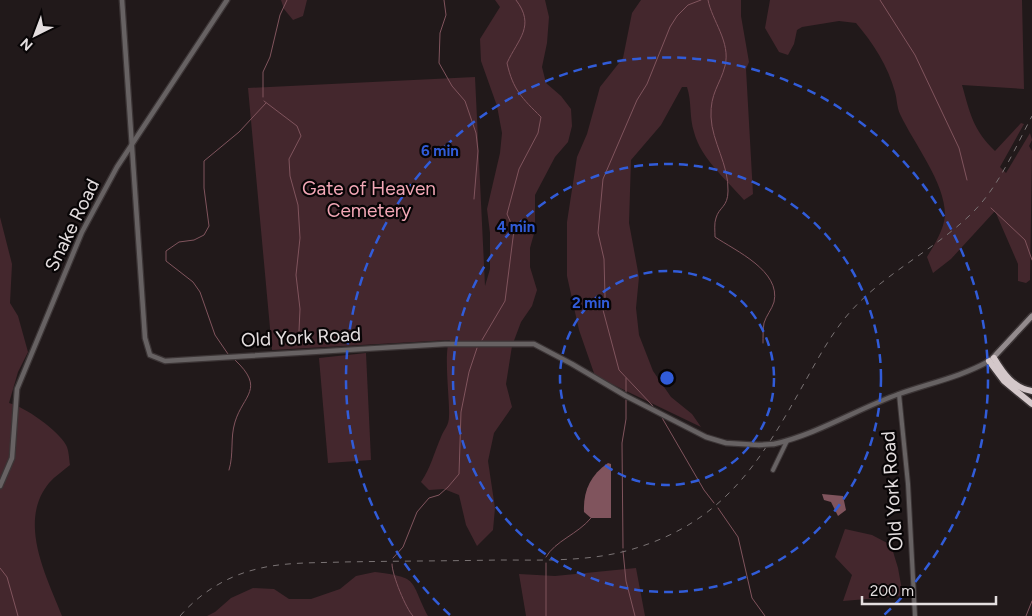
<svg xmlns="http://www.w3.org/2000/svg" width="1032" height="616" viewBox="0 0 1032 616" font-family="Figtree,sans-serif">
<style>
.green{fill:#44272d}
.water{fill:#80545d}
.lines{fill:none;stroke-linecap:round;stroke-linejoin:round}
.stream{stroke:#80545d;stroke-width:1}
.minor-casing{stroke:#3c3536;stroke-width:6}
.tertiary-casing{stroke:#3c3536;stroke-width:7}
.secondary-casing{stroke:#3c3536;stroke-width:8}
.motorway-casing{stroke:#3c3536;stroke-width:9}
.minor{stroke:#676263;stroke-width:4}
.tertiary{stroke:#676263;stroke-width:4.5}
.secondary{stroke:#938b8d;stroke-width:5}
.motorway{stroke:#d4c8ca;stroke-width:6}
.rail{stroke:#7a7374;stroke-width:1;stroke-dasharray:6 6;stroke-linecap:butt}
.tertiary-bridge-casing{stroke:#3c3536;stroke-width:7;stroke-linecap:butt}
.tertiary-bridge{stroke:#676263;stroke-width:4.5}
.ring{fill:none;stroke:#315cd9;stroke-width:2.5;stroke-dasharray:9 6}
.labels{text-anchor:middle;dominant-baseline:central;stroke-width:4.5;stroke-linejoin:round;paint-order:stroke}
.park-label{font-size:19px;fill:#f3a7b6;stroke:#080506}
.street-label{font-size:19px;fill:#e4dedf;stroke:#080506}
.centre{fill:#315cd9;stroke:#080506;stroke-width:2.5}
.ring-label{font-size:15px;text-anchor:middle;font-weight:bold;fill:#315cd9;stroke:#080506;stroke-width:4.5;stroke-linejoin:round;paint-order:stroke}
</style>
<rect width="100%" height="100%" fill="#21191a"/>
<g class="green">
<path d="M281,0H307L303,16L293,20L284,9Z"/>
<path d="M495,0H545L549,17L547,43L542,67L546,83L561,96L571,109L572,126L568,142L555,157L535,195V230L530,248V267L537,290L532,306L521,322L512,346L506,384L512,407L494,433L488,461L495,508L493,530L477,546L466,525L459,495L444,489L429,490L421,482C431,467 434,453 441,437C444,429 449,426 449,416C450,401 443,350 450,340L272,350L248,88L475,77L485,286L490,269V233L487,209L500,153L502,133L497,106L481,61L480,39L500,7Z"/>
<path d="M641,0H741V16L749,62L746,69L753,194L744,200C726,179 701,159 694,132C689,117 692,102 687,87H682L661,125L631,160L629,223L639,277L636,308L639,335L653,371L671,397L692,414L701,427L595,376L579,330L567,276V222L577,157L587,134L600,87L623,58L632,13Z"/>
<path d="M770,0H1022L1024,89L962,85C970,113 973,130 995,151L1021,123L1024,124L1000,167L1006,173L1030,133L1032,140L1029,146L1032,151L1030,280L1026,283L1018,281V264L995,211L951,259L933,273L927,257C934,245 944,230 945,215C945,182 914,144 900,114C897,108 897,99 895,92C888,66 873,43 856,23L839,21L802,27L797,30L794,44L788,55L779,52L765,28Z"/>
<path d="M0,217L12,264L10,303L18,316L28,352L18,372L9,403C25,407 58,430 66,445C69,450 69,459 70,465C63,471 55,476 49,483C17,522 47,577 62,616H0Z"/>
<path d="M366,353L371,460L328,463L319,358Z"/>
<path d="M845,529L872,535L891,545L898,568L903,596L843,601L852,575L835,557Z"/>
<path d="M636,568L645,616H526L519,574L555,576Z"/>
<path d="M375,572C420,578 409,579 428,616H207L215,612L231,598L253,588L274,589L289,599H311L340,589L356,576Z"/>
</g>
<g class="water">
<path d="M608,463L611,464V518H591L584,512C583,492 590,475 608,463Z"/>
<path d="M822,494L843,496L846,510L838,516L831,502L824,500Z"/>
</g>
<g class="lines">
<g class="stream">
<path d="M444,0L446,15L440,33L439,63L452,86L465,101L476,133L478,151L474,199"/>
<path d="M708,0C712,21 731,42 725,66C720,85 710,93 711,117C712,142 729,165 728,191C728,207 719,207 716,218C714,223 715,231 715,237C736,251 781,271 774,302C772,309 766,316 764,323C763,329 763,337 763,343"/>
<path d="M880,0L915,55L959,148L967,180"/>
<path d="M263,97V72L270,57L280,15L287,0"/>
<path d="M264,101L297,126L301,136L289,159L290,176L298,205L300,238L296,275L300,309L299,331"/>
<path d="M991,208L1025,240L1032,260"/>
<path d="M482,340L505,301L514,230L507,214L519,169L538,133L541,117C522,98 513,90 507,63C518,39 536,26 516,0"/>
<path d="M228,354L215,335L200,292L193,282L166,261V251L179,242L194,240L204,235L209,226L204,188V161L239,132L266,103"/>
<path d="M626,392V378"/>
<path d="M653,406L619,370L603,310L605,297L604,259L598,233L603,179L637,100L647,84L670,27L677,16L688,5L701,0"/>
<path d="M661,416L704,490L714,503"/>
<path d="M229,470C234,454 230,438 235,422C243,395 266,389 235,360"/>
<path d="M718,508L738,537L752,598L765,616"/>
<path d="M623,548L622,443L626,419V400"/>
<path d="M623,551L626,581L635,616"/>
<path d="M546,557C555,541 578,534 591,518"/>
<path d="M393,558L403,547L417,512L429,498L439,495L448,487L459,474L461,412L469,372L477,348"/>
<path d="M392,564C392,575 406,609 413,616"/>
<path d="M0,568L7,577L18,616"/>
<path d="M546,616V563"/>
<path d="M1026,616L1032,601"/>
</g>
<g class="minor-casing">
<g id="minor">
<path d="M899,394L908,484L915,616"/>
<path d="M773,470L787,441"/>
</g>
</g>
<g class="tertiary-casing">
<g id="tertiary">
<path d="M122,0L145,338L150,355L165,361L445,344H534L572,364L626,396L706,437L726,443L759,445"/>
<path d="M774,444C818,434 857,409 899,394C930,383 961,377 989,361"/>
<path d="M0,486L12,458L17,389L82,232L117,167L227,0"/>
</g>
</g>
<g class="secondary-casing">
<path id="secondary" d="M991,360L1032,316"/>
</g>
<g class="motorway-casing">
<g id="motorway">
<path d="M994,358C1003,373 1013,388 1032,391"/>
<path d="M989,361L1004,381L1032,404"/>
</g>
</g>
<use href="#minor" class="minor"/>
<use href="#tertiary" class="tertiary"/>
<use href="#secondary" class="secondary"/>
<use href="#motorway" class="motorway"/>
<path class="rail" d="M180,616C200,593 227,576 257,569C284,562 314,563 343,562C395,561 447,561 499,560C543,560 590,562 633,549C723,522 759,464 802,387C815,364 828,339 845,318C879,276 930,253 969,216C998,189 1014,150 1032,116"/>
<g class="tertiary-bridge-casing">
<path id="tertiary-bridge" d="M759,445L774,444"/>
</g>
<use href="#tertiary-bridge" class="tertiary-bridge"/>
</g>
<g class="ring">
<circle cx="667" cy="378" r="107"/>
<circle cx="667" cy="378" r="214"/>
<path d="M450 615A321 321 0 1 1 884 615"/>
</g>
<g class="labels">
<g class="park-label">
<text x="369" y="188">Gate of Heaven<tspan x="369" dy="22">Cemetery</tspan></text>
</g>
<g class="street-label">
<text transform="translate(72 225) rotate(-64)">Snake Road</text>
<text transform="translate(301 337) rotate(-3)">Old York Road</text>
<text transform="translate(892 491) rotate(-94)">Old York Road</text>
</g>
</g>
<circle cx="667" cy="378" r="8" class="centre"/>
<g class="ring-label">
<text x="440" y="156">6 min</text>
<text x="516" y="232">4 min</text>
<text x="591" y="308">2 min</text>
</g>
<g transform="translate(35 35) rotate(222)" stroke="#080506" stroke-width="4" paint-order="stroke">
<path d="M0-4L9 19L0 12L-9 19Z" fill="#e4dedf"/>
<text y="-8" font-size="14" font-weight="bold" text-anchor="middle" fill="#e4dedf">N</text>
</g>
<path d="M862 596v8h134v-8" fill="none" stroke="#e4dedf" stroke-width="2.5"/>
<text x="870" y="596" font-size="15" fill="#e4dedf" stroke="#080506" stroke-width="4" paint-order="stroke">200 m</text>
</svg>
